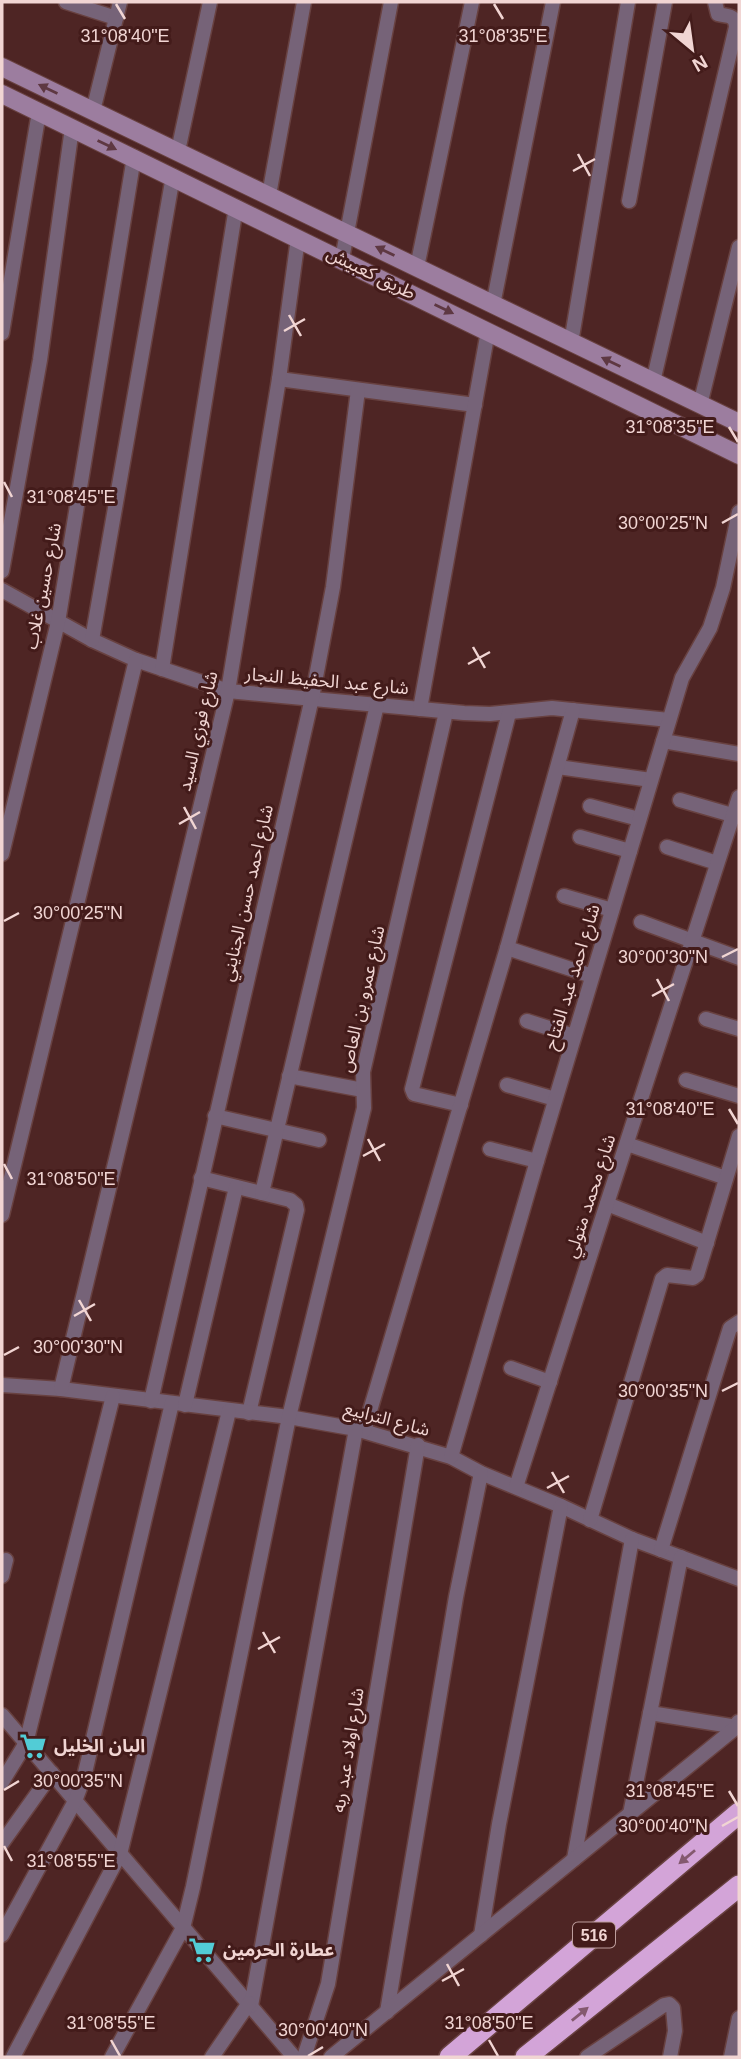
<svg xmlns="http://www.w3.org/2000/svg" width="741" height="2059" viewBox="0 0 741 2059" font-family="Arial,'Noto Sans Arabic',sans-serif">
<style>
.lines{fill:none;stroke-linecap:round;stroke-linejoin:round}
.street-casing{stroke:#684140;stroke-width:17}
.secondary-casing{stroke:#684140;stroke-width:20}
.highway-casing{stroke:#684140;stroke-width:24}
.street{stroke:#766378;stroke-width:14}
.secondary{stroke:#9c7d9f;stroke-width:18}
.highway{stroke:#d3a4d8;stroke-width:21}
.oneway{fill:#5e3842}
.oneway2{fill:#84596f}
.ticks{fill:none;stroke:#f1d5d3;stroke-width:2.5}
.labels{text-anchor:middle;dominant-baseline:central;stroke-width:6;stroke-linejoin:round;paint-order:stroke}
.shield{fill:#431b1a;stroke:#bd9d9c;stroke-width:2}
.shield-label{font-size:16px;font-weight:bold;fill:#f1d5d3}
.street-label{font-size:18px;fill:#f1d5d3;stroke:#431b1a}
.poi-label{font-size:18px;font-weight:bold;fill:#f1d5d3;stroke:#431b1a;text-anchor:start}
.ticks-label{font-size:18px;text-anchor:middle;fill:#f1d5d3;stroke:#431b1a;stroke-width:6;stroke-linejoin:round;paint-order:stroke}
</style>
<rect width="100%" height="100%" fill="#4e2524"/>
<g class="lines">
<g class="street-casing">
<g id="street">
<path d="M66,2L116,18"/>
<path d="M93,111L120,2"/>
<path d="M178,151L210,2"/>
<path d="M269,195L304,2"/>
<path d="M629,201L665,2"/>
<path d="M342,259L391,2"/>
<path d="M417,267L472,2"/>
<path d="M493,305L553,2"/>
<path d="M2,333L39,112"/>
<path d="M571,343L628,2"/>
<path d="M279,379L475,405"/>
<path d="M653,382L736,27C735,14 728,17 718,14L715,2"/>
<path d="M700,405L739,247"/>
<path d="M2,571L40,360L72,128"/>
<path d="M2,590L92,640L136,660L228,691L464,713L490,714L552,708L669,720"/>
<path d="M92,640L173,176"/>
<path d="M162,669L236,207"/>
<path d="M420,709L488,331"/>
<path d="M663,741L739,754"/>
<path d="M558,767L651,780"/>
<path d="M680,800L739,817"/>
<path d="M590,806L639,819"/>
<path d="M580,837L630,851"/>
<path d="M667,847L717,863"/>
<path d="M2,854L58,622L134,157"/>
<path d="M564,896L612,910"/>
<path d="M641,922L739,958"/>
<path d="M507,948L592,976"/>
<path d="M706,1019L739,1029"/>
<path d="M527,1021L574,1036"/>
<path d="M289,1076L363,1090"/>
<path d="M686,1080L739,1096"/>
<path d="M507,1085L555,1099"/>
<path d="M461,1105L414,1094L412,1089L509,713"/>
<path d="M215,1116L319,1140"/>
<path d="M627,1144L726,1178"/>
<path d="M490,1149L537,1161"/>
<path d="M201,1178L290,1200L296,1205L297,1210L249,1413"/>
<path d="M262,1193L377,705"/>
<path d="M607,1204L707,1243"/>
<path d="M2,1215L136,660"/>
<path d="M511,1368L550,1382"/>
<path d="M2,1385L61,1389L289,1417L356,1429L451,1457L481,1473L561,1506L632,1539L739,1579"/>
<path d="M61,1389L228,691L279,379L298,238"/>
<path d="M151,1401L312,698L333,587L358,390"/>
<path d="M185,1405L236,1187"/>
<path d="M364,1431L507,948L573,710"/>
<path d="M451,1457L537,1161L682,678L710,628L723,588L739,512"/>
<path d="M516,1487C590,1257 663,1026 739,797"/>
<path d="M590,1520L662,1279L667,1275L693,1278L697,1275L739,1136"/>
<path d="M661,1550L730,1328L739,1322"/>
<path d="M2,1576L6,1560"/>
<path d="M650,1713L737,1727L738,1722"/>
<path d="M2,1715L294,2057"/>
<path d="M2,1782L26,1743L113,1396"/>
<path d="M630,1814L681,1557"/>
<path d="M2,1843L52,1773"/>
<path d="M574,1859L632,1539"/>
<path d="M2,1935L75,1801L84,1777L172,1403"/>
<path d="M481,1935L499,1824L561,1506"/>
<path d="M251,2006L356,1429"/>
<path d="M387,2012L456,1597L481,1473"/>
<path d="M13,2057L120,1854L229,1411"/>
<path d="M112,2057L183,1928L193,1887L289,1417L364,1108L363,1072L446,712"/>
<path d="M212,2057L249,2003"/>
<path d="M304,2057L328,1984L418,1445"/>
<path d="M331,2057L739,1725"/>
<path d="M587,2057L664,2005L669,2004L673,2008L675,2031L670,2057"/>
<path d="M731,2057L739,2018"/>
</g>
</g>
<g class="secondary-casing">
<g id="secondary">
<path d="M2,67L739,423"/>
<path d="M2,94L739,455"/>
</g>
</g>
<g class="highway-casing">
<g id="highway">
<path d="M450,2057L739,1813"/>
<path d="M526,2057L739,1886"/>
</g>
</g>
<use href="#street" class="street"/>
<use href="#secondary" class="secondary"/>
<use href="#highway" class="highway"/>
</g>
<defs><path id="oneway-solid" d="M-6-.8H1V-3.2L6.5 0L1 3.2V.8H-6Z" transform="scale(1.75)"/></defs>
<g class="oneway">
<use href="#oneway-solid" transform="translate(48 89) rotate(-154)"/>
<use href="#oneway-solid" transform="translate(107 145) rotate(26)"/>
<use href="#oneway-solid" transform="translate(385 251) rotate(-154)"/>
<use href="#oneway-solid" transform="translate(444 309) rotate(26)"/>
<use href="#oneway-solid" transform="translate(611 362) rotate(-154)"/>
</g>
<g class="oneway2">
<use href="#oneway-solid" transform="translate(687 1857) rotate(140)"/>
<use href="#oneway-solid" transform="translate(580 2014) rotate(-39)"/>
</g>
<path class="ticks" d="M116,4L125,19M494,4L503,19M578,154L590,176M573,171L595,159M289,315L301,336M284,331L305,319M729,427L738,442M4,482L12,497M722,523L738,514M473,647L485,668M468,664L490,652M184,807L196,829M179,824L200,812M4,921L19,913M722,957L738,949M657,979L669,1001M652,996L674,984M729,1109L738,1124M368,1139L380,1161M363,1156L385,1144M4,1164L12,1179M79,1300L91,1321M74,1316L95,1304M4,1355L19,1347M722,1391L738,1383M552,1472L564,1493M547,1488L569,1476M263,1632L275,1653M258,1649L280,1637M4,1790L19,1781M729,1791L738,1806M722,1826L738,1817M4,1846L12,1861M447,1964L459,1986M442,1981L464,1969M111,2040L120,2056M489,2040L498,2056M308,2056L323,2047"/>
<defs>
<g id="supermarket-bare" transform="scale(2.1)"><path d="M-6-5.5h2.5l.6 2H6L4.5 2H-2.5L-4.4-4H-6ZM-1.5 3.2a1.3 1.3 0 1 0 .1 0ZM3 3.2a1.3 1.3 0 1 0 .1 0Z" fill="#52ccd6" stroke="#431b1a" stroke-width="2.5" paint-order="stroke"/></g>
</defs>
<g fill-rule="evenodd">
<use href="#supermarket-bare" x="33" y="1746"/>
<use href="#supermarket-bare" x="202" y="1950"/>
</g>
<g class="labels">
<rect class="shield" x="573" y="1922.5" width="42" height="25" rx="5"/>
<g class="shield-label">
<text x="594" y="1935">516</text>
</g>
<g class="street-label">
<text transform="translate(371 273) rotate(26)">طريق كعبيش</text>
<text transform="translate(43 586) rotate(-79)">شارع حسين غلاب</text>
<text transform="translate(327 681) rotate(5)">شارع عبد الحفيظ النجار</text>
<text transform="translate(198 731) rotate(-77)">شارع فوزي السيد</text>
<text transform="translate(247 893) rotate(-77)">شارع احمد حسن الجنايني</text>
<text transform="translate(572 977) rotate(-73)">شارع احمد عبد الفتاح</text>
<text transform="translate(362 999) rotate(-77)">شارع عمرو بن العاص</text>
<text transform="translate(590 1196) rotate(-72)">شارع محمد متولي</text>
<text transform="translate(387 1419) rotate(15)">شارع الترابيع</text>
<text transform="translate(348 1750) rotate(-81)">شارع اولاد عبد ربه</text>
</g>
<g class="poi-label">
<text x="54" y="1746">البان الخليل</text>
<text x="223" y="1950">عطارة الحرمين</text>
</g>
</g>
<g class="ticks-label">
<text x="125" y="42">31°08'40"E</text>
<text x="503" y="42">31°08'35"E</text>
<text x="670" y="433">31°08'35"E</text>
<text x="71" y="503">31°08'45"E</text>
<text x="663" y="529">30°00'25"N</text>
<text x="78" y="919">30°00'25"N</text>
<text x="663" y="963">30°00'30"N</text>
<text x="670" y="1115">31°08'40"E</text>
<text x="71" y="1185">31°08'50"E</text>
<text x="78" y="1353">30°00'30"N</text>
<text x="663" y="1397">30°00'35"N</text>
<text x="78" y="1787">30°00'35"N</text>
<text x="670" y="1797">31°08'45"E</text>
<text x="663" y="1832">30°00'40"N</text>
<text x="71" y="1867">31°08'55"E</text>
<text x="111" y="2029">31°08'55"E</text>
<text x="489" y="2029">31°08'50"E</text>
<text x="323" y="2036">30°00'40"N</text>
</g>
<rect width="741" height="2059" fill="none" stroke="#f1d5d3" stroke-width="7"/>
<g transform="translate(692 49) rotate(151)" stroke="#431b1a" stroke-width="5" paint-order="stroke">
<path d="M0-5L12 26L0 18L-12 26Z" fill="#f1d5d3"/>
<text y="-10" font-size="19" font-weight="bold" text-anchor="middle" fill="#f1d5d3">N</text>
</g>
</svg>
